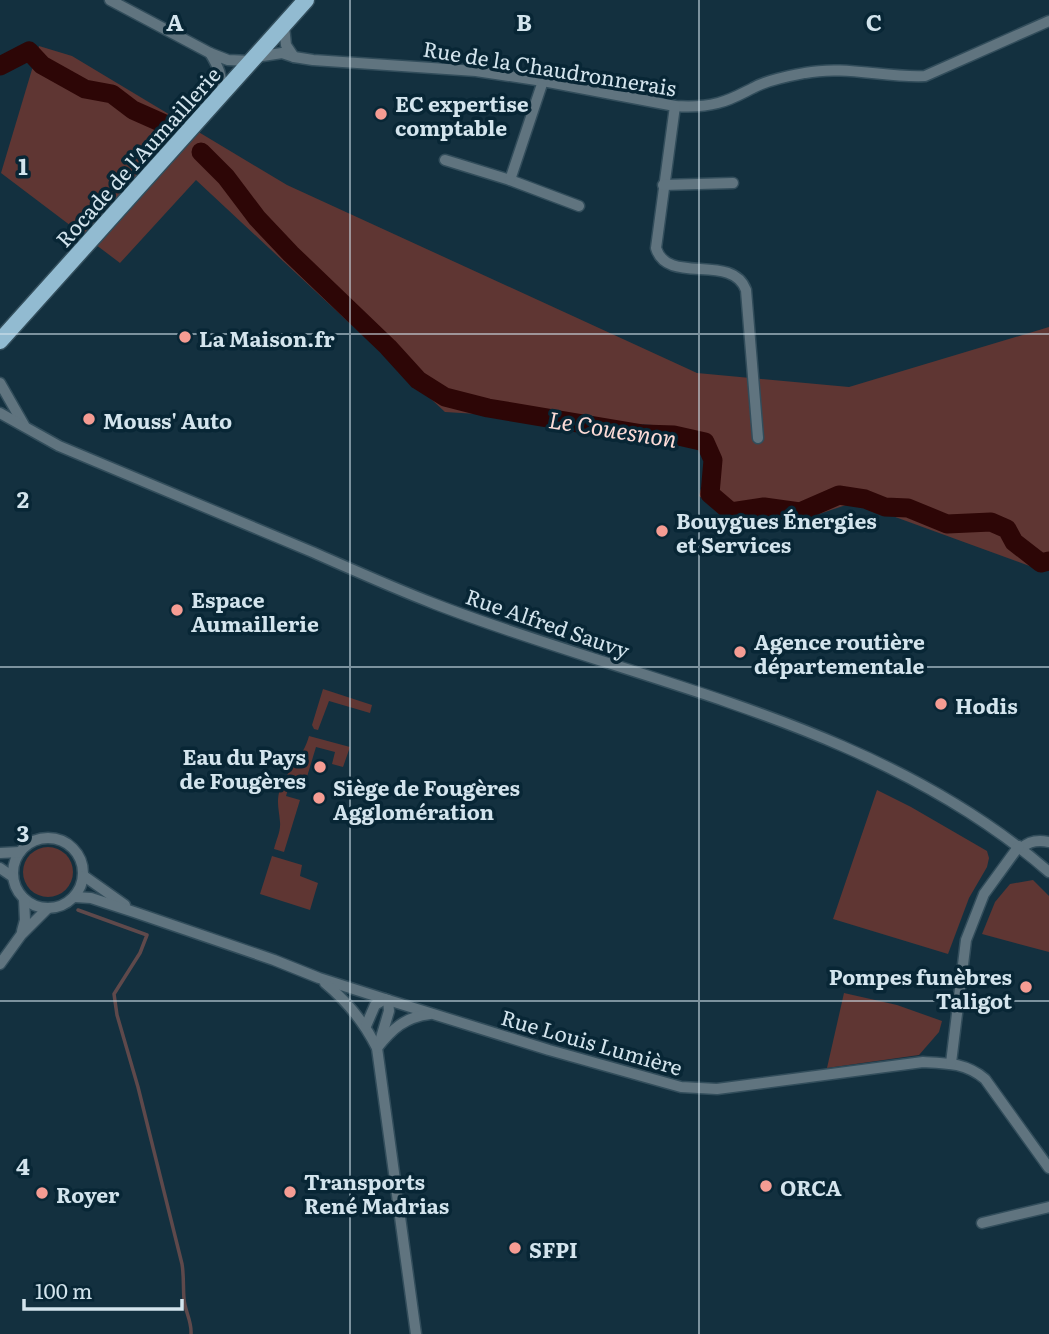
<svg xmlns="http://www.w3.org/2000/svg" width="1049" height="1334" viewBox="0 0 1049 1334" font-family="Literata,serif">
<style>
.green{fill:#5f3633}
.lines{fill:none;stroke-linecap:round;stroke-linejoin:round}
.stream{stroke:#5f494b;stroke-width:3.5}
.river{stroke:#2d0606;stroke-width:19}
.street-casing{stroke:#324d5b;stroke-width:13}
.primary-casing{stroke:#324d5b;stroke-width:19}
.street{stroke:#60747f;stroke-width:10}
.primary{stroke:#92bbd1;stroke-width:16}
.grid{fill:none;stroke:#d3e4ed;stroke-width:2;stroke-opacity:0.55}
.poi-dot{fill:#f59c93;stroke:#082635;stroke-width:2.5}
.labels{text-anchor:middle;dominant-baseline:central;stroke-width:7;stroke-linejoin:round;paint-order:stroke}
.street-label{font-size:21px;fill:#d3e4ed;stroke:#082635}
.poi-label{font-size:21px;font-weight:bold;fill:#d3e4ed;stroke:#082635;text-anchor:start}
.water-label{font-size:23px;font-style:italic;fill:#fcdbd7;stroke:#082635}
.grid-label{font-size:23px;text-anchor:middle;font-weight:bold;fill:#d3e4ed;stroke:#082635;stroke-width:7;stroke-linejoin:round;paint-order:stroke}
</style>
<rect width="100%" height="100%" fill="#13303f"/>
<g class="green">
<path d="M39,46L72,56L287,185L697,373L849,387L1049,327V564L1035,568L887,514L858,501L795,522L764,508L732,519L699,496L711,449L699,441L668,440L653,425L445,412L196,180L120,263L1,173Z"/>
<path d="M323,689L372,705L370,713L329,701L318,730L314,729L312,725Z"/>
<path d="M309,736L350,747L343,767L332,764L335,752L316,747L303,790L289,786L286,796L300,800L284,852L274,849C276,840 281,831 280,822C279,809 276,802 280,789C287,770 304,756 309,736Z"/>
<path d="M877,790L911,807L987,851L989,858L987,867L969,898L948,954L833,919Z"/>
<circle cx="48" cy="872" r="25"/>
<path d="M272,856L302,865L300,876L318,883L310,910L260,894Z"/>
<path d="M1033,880L1049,896V952L982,934L995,902L1010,884Z"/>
<path d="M844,993L897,1005L942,1021L939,1032L919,1055L827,1068Z"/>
</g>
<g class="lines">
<path class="stream" d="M78,910L147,935L140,953L114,994L117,1015L138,1087L182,1264C184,1276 183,1287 184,1299C185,1312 192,1321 191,1334"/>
<g class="river">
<path d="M0,66L29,51L42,65L85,89L112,94L133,110L169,126"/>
<path d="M201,152L226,177L257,218L291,254L388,347L418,380L445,397L488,408L643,434L674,435L705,442L713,460L710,494L731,512L764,507L800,512L839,495L865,499L885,507L908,508L947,524L991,522L1007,529L1014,542L1041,563L1049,561"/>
</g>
<g class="street-casing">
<g id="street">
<path d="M110,0L210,53"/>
<path d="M256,57L282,53L294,57L286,45L284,26"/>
<path d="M294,57L313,60L476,71L543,81L675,106C689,107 703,107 718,103C731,100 741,94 753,88C767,80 789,76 805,73C845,65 885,78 925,76L1049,21"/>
<path d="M222,93C223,77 218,66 210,53L228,60L251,61"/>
<path d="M675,106L656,248C667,286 732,252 746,290L758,438"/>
<path d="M445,160L510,180L579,206"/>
<path d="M510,180L543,81"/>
<path d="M663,185L733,183"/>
<path d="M0,383L24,425"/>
<path d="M0,413L59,446C143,481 226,516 310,551C351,569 393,588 435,604C642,684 877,722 1049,872"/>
<circle cx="48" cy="873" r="35"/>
<path d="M1022,848C1029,841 1039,840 1049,842"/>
<path d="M0,853L20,852"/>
<path d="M0,868L13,877"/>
<path d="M84,876L125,905"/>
<path d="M75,897L91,898L134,912L274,960L319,978L388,1000L549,1050L681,1087L717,1089L923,1062C947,1063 966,1063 985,1079L1049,1168"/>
<path d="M22,931L25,920L24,899"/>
<path d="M0,964L21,935L47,909"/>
<path d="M325,983C348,1002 364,1022 377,1048L416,1334"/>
<path d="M366,1026L375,1005L385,999"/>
<path d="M381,1038L389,1011L388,1000"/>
<path d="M377,1048C392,1029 405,1017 430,1014"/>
<path d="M951,1063L966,940L984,894L1019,846"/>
<path d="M982,1223L1049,1207"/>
</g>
</g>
<g class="primary-casing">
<path id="primary" d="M0,341L306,0"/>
</g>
<use href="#street" class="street"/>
<use href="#primary" class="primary"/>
</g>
<path class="grid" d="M350,0V1334M699,0V1334M0,334H1049M0,667H1049M0,1001H1049"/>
<g class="poi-dot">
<circle cx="381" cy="114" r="7"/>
<circle cx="185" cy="337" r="7"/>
<circle cx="89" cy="419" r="7"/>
<circle cx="662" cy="531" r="7"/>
<circle cx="177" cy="610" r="7"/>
<circle cx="740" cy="652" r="7"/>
<circle cx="941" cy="704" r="7"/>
<circle cx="320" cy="767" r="7"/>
<circle cx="319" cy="798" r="7"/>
<circle cx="1026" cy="987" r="7"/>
<circle cx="766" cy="1186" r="7"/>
<circle cx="290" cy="1192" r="7"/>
<circle cx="42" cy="1193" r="7"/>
<circle cx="515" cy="1248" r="7"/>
</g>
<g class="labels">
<g class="street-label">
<text transform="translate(550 67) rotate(9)">Rue de la Chaudronnerais</text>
<text transform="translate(137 156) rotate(-48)">Rocade de l'Aumaillerie</text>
<text transform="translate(548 622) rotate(19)">Rue Alfred Sauvy</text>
<text transform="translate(592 1041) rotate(16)">Rue Louis Lumière</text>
</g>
<g class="poi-label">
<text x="395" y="102">EC expertise<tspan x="395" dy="24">comptable</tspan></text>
<text x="199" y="337">La Maison.fr</text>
<text x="103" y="419">Mouss' Auto</text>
<text x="676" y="519">Bouygues Énergies<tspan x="676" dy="24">et Services</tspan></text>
<text x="191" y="598">Espace<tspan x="191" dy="24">Aumaillerie</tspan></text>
<text x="754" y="640">Agence routière<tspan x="754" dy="24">départementale</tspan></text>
<text x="955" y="704">Hodis</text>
<text x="306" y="755" text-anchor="end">Eau du Pays<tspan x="306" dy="24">de Fougères</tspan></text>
<text x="333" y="786">Siège de Fougères<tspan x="333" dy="24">Agglomération</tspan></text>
<text x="1012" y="975" text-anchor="end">Pompes funèbres<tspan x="1012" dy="24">Taligot</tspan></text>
<text x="304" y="1180">Transports<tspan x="304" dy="24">René Madrias</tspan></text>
<text x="780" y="1186">ORCA</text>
<text x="56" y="1193">Royer</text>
<text x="529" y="1248">SFPI</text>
</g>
<g class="water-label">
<text transform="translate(613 428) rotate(9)">Le Couesnon</text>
</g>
</g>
<g class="grid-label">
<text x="175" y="31">A</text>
<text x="524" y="31">B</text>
<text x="874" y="31">C</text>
<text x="23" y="175">1</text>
<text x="23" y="508">2</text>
<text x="23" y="842">3</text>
<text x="23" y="1175">4</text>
</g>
<path d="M24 1299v10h158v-10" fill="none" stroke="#d3e4ed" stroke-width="3.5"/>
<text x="35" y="1299" font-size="21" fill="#d3e4ed" stroke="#082635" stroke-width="5" paint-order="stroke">100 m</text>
</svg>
